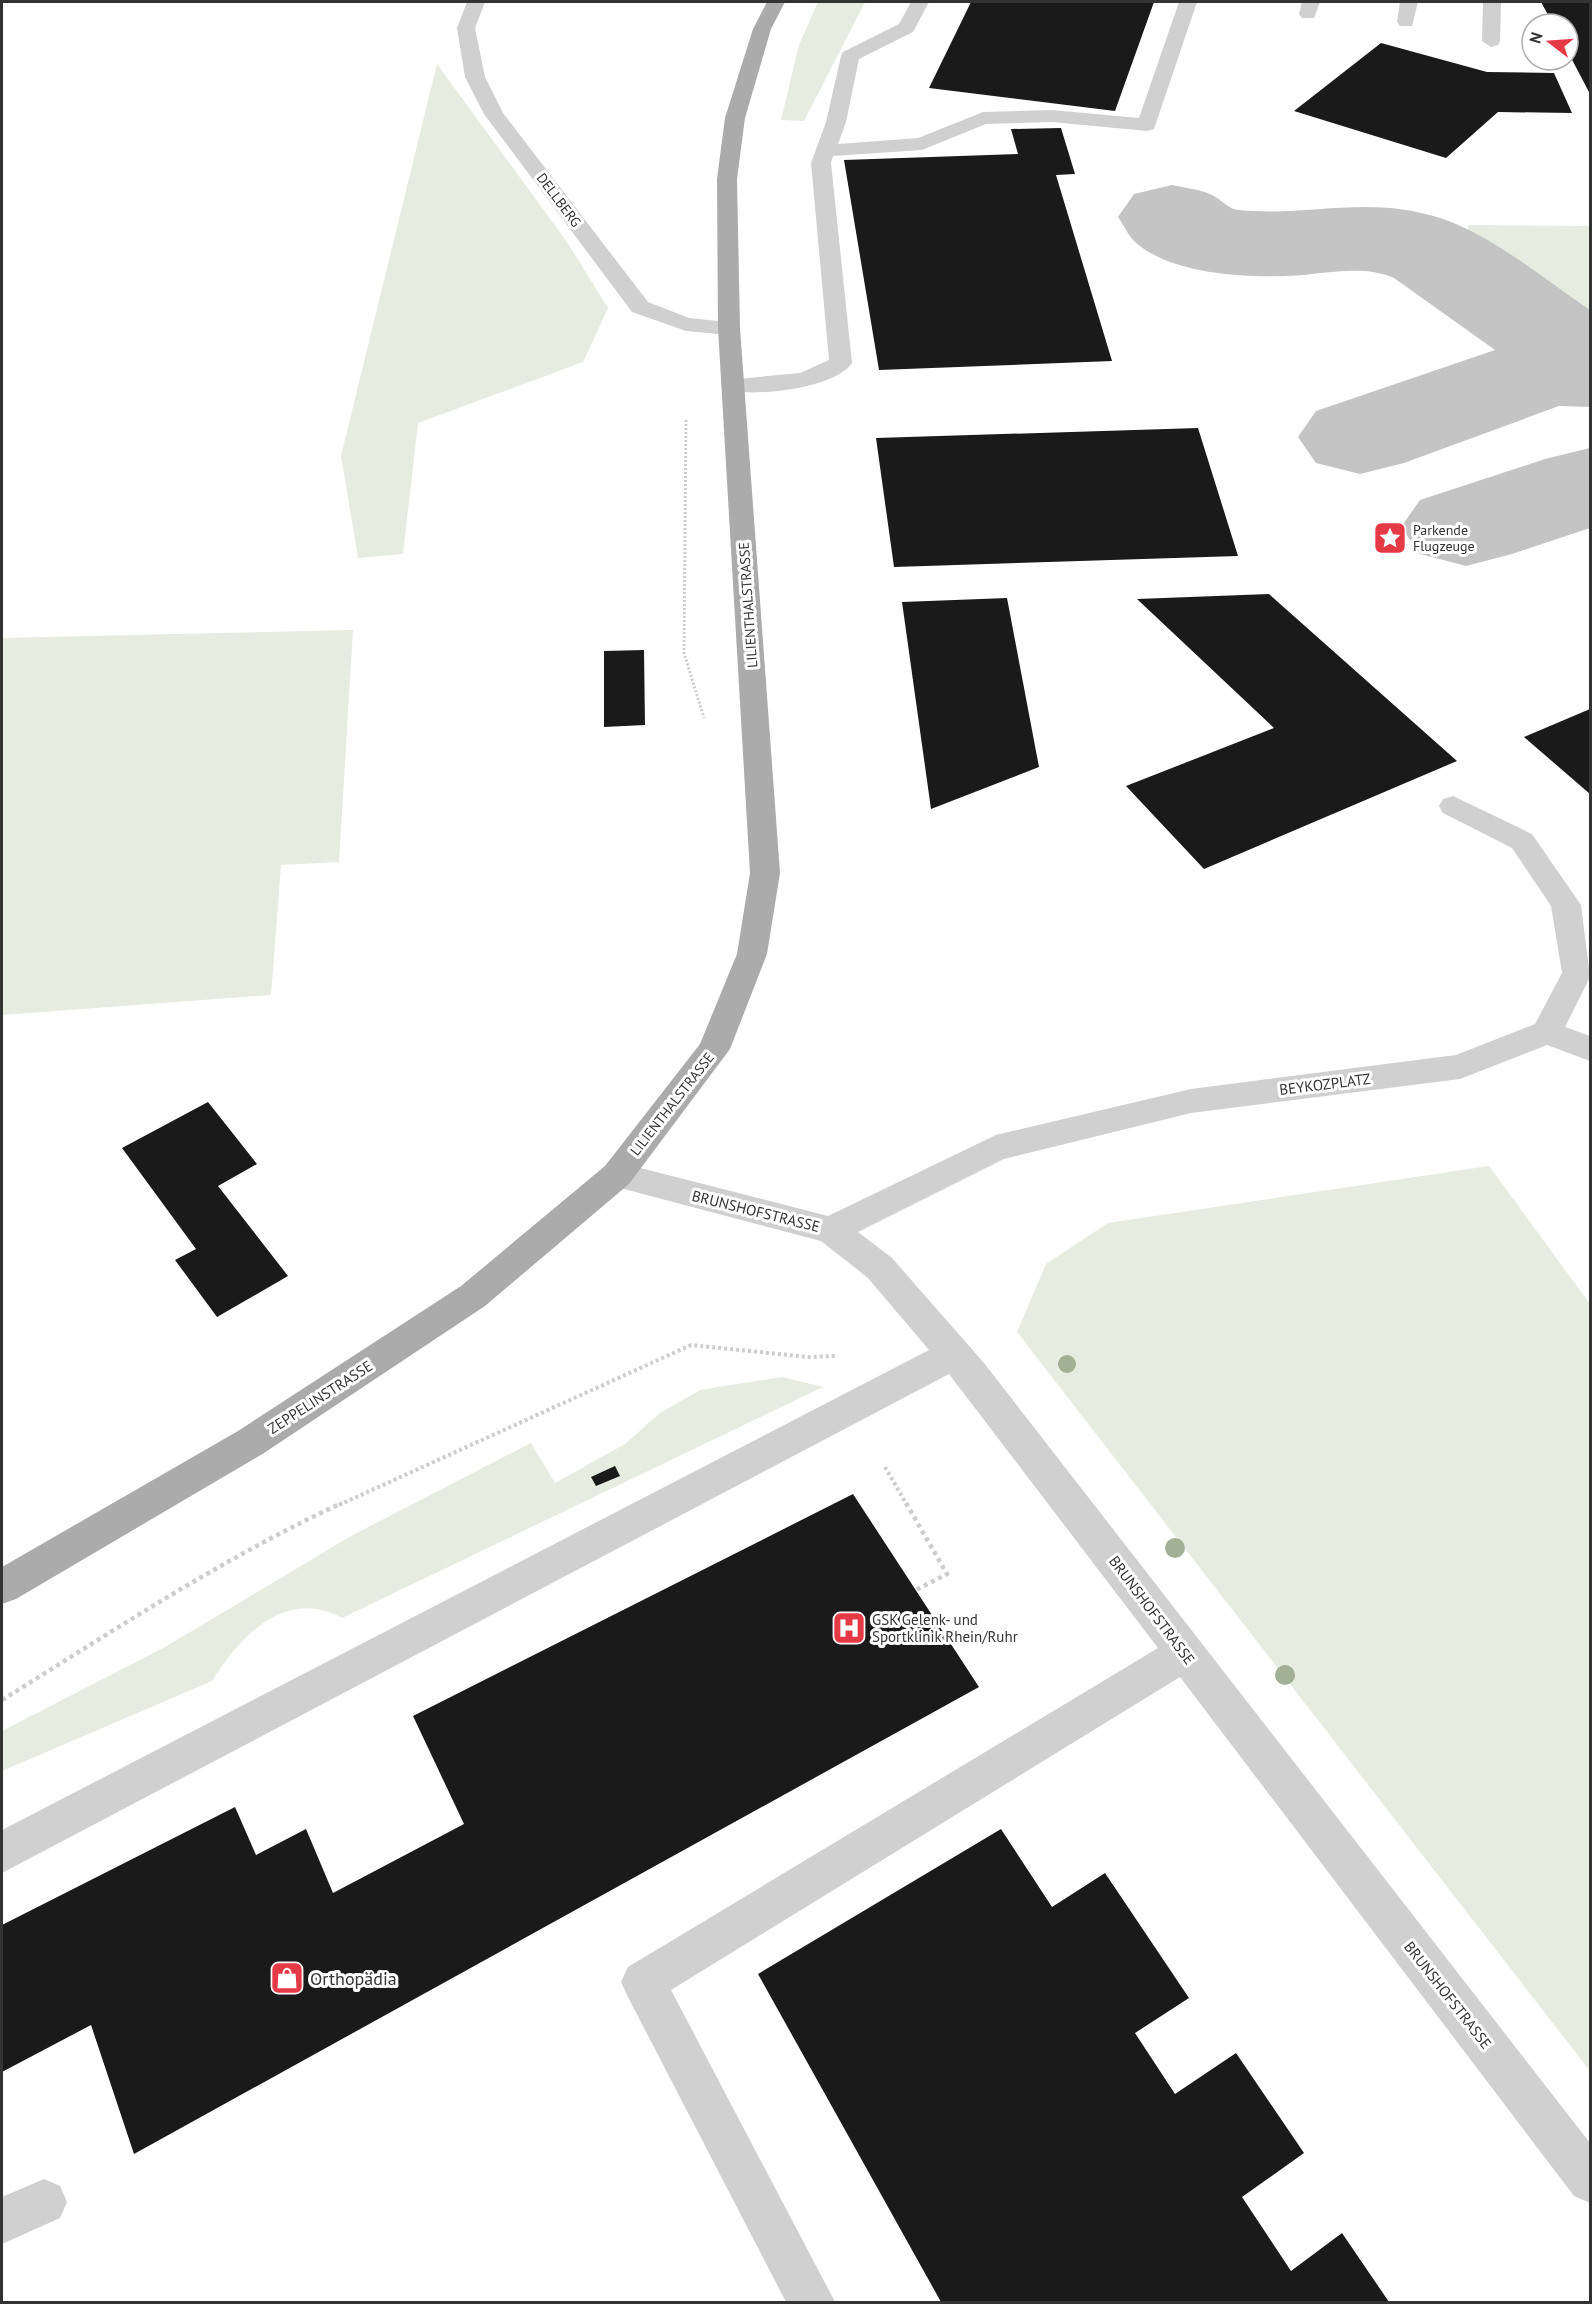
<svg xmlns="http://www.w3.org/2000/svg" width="1592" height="2304" viewBox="0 0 1592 2304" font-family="'PT Sans',sans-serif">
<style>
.green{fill:#e6ecdf}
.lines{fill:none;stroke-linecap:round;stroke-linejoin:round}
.taxiway{fill:#c4c4c4;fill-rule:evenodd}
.building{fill:#1a1a1a}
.path-far2{stroke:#cdcdcd;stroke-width:3;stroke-dasharray:2 2;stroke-linecap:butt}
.path-far1{stroke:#cdcdcd;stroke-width:4;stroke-dasharray:3 3;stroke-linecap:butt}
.path{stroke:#cdcdcd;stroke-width:4.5;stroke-dasharray:4 4;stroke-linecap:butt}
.minor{fill:#d0d0d0;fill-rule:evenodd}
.major{fill:#ababab;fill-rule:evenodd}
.tree{fill:#a2b095}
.labels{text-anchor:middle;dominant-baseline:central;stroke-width:6;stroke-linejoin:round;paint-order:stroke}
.far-street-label{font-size:14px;fill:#333;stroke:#fff}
.far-poi-label{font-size:14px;fill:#333;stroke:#fff;text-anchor:start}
.street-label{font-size:15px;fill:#333;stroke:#fff}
.poi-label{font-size:15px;fill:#333;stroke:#fff;text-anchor:start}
.near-poi-label{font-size:18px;fill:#333;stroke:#fff;text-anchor:start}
</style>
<rect width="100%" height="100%" fill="#fff"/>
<g class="green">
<path d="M818,2H865L804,121L781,120L799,45Z"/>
<path d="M437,64L567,242L608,308L583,362L418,423L403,554L358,558L341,456Z"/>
<path d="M1468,225L1590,226V328L1479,254L1469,243Z"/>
<path d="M353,630L339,862L281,865L271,995L2,1015V638Z"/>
<path d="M1489,1166L1590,1304V2071L1017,1332L1046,1264L1108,1223Z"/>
<path d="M782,1377L823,1387L342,1618C286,1587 240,1636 212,1681L2,1771V1731L165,1647L351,1536L531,1443L555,1483L625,1444L660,1413L700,1390Z"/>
</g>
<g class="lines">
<g class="taxiway">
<path d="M1172,185C1185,188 1200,189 1212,195C1221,199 1229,210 1239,210C1312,217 1368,194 1443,219C1495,237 1545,280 1590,310V407L1559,406L1404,463L1360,474L1316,463L1298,437L1316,411L1495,350L1394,278C1366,266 1333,272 1304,275C1256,279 1169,276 1133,240C1127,233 1123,224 1118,217L1134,194Z"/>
<path d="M1590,448V528L1512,554L1466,566L1420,554L1401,527L1420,500L1545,459Z"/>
</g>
</g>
<g class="building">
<path d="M971,2H1154L1115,111L929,88Z"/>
<path d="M1541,2H1590V94L1568,52V24H1553Z"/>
<path d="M1381,43L1487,72L1554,73L1572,113L1498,112L1446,158L1294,111Z"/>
<path d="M1061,128L1075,174L1056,175L1112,361L879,370L844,160L1018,154L1011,129Z"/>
<path d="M1198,428L1238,556L894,567L876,438Z"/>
<path d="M1269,594L1457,761L1204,869L1126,786L1274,728L1137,599Z"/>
<path d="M1007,598L1039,767L931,809L902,602Z"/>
<path d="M644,650L645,725L604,727V651Z"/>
<path d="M1590,709V794L1524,737Z"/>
<path d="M208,1102L257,1164L218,1186L288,1276L217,1317L175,1260L196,1249L122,1148Z"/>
<path d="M615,1466L620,1476L596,1486L591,1477Z"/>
<path d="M853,1494L979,1687L134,2154L91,2025L2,2072V1925L235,1807L256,1855L306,1829L333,1893L464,1824L413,1716Z"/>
<path d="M1001,1829L1052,1907L1105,1873L1189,1998L1135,2033L1175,2094L1236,2053L1304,2153L1242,2197L1291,2271L1342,2233L1389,2302H941L758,1974Z"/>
</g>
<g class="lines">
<path class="path-far2" d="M686,420L684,653L704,718"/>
<g class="path-far1">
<path d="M885,1467L907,1505"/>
<path d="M339,1505L691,1345L808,1357L836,1356"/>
</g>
<g class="path">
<path d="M906,1503L947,1574L916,1590"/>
<path d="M2,1700C113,1631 223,1558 342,1503"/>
</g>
<g class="minor">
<path d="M467,2H485L475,28L485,77L503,113L648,302L689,318L737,323L740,328L737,333L729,335L686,331L632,312L484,114L465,77L457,28Z"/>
<path d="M911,2H929L913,32L859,59L846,122L838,144L918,138L983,112L1052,110L1139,118L1179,2H1197L1154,129L1147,131L1052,122L986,124L922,150L833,156L831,163L852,363C835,389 754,397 726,390L722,385L726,380L800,373L829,360L811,163L826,122L841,56L843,52L899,24Z"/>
<path d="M1302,2H1320L1314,18H1302L1299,14Z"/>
<path d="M1400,2H1418L1412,26H1400L1397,22Z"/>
<path d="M1483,2H1501L1500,41L1498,45L1491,47L1482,41Z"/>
<path d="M1453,796L1532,834L1581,905L1590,977L1565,1027L1590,1036V1061L1547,1045L1460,1079L1191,1113L1004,1159L858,1232L892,1258L984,1363L1590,2143V2203L1574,2196L1180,1677L671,1990L835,2302H786L628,1997L621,1982L628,1967L1158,1648L949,1374L2,1873V1830L929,1350L868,1278L821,1241L605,1184L600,1175L605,1166L617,1162L828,1216L996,1135L1191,1089L1456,1055L1535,1024L1562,973L1551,906L1512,848L1443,813L1439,806L1443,799Z"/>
<path d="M44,2179L60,2186L67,2202L60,2218L2,2244V2197Z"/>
</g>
<path class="major" d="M767,2H785L771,29L745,118L737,179L740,328L780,873L767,954L730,1049L629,1184L485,1306L264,1453L16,1599L2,1604V1567L238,1431L461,1286L605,1166L700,1044L737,954L750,873L718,328L717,179L725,118L753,29Z"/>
</g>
<g class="tree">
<circle cx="1067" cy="1364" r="9"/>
<circle cx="1175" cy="1548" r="10"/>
<circle cx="1285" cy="1675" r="10"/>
</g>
<defs>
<g id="sight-square" transform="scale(1.725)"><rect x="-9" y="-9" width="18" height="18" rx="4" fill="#e63946" stroke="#fff"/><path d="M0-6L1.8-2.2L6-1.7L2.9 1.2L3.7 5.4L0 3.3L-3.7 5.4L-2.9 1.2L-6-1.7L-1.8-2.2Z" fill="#fff"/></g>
<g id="hospital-square" transform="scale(1.725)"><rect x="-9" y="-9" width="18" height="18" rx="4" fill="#e63946" stroke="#fff"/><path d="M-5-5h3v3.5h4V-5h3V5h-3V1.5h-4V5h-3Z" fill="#fff"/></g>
<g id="shop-square" transform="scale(1.725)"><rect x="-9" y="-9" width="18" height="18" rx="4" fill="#e63946" stroke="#fff"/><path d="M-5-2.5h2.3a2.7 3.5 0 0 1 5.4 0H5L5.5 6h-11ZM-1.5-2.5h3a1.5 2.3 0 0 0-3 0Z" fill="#fff"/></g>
</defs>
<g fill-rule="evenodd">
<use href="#sight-square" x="1390" y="538"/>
<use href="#hospital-square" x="849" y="1628"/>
<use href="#shop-square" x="287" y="1978"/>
</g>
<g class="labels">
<g class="far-street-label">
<text transform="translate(559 200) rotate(53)">DELLBERG</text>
<text transform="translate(748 605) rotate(-94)">LILIENTHALSTRASSE</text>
<text transform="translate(672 1104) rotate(-52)">LILIENTHALSTRASSE</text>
</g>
<g class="far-poi-label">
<text x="1413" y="530">Parkende<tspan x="1413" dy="16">Flugzeuge</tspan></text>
</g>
<g class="street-label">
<text transform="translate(1325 1084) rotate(-7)">BEYKOZPLATZ</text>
<text transform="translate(756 1211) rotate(14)">BRUNSHOFSTRASSE</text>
<text transform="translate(320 1397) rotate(-33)">ZEPPELINSTRASSE</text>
<text transform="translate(1152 1610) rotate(53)">BRUNSHOFSTRASSE</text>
<text transform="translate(1448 1995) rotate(52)">BRUNSHOFSTRASSE</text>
</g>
<g class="poi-label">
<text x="872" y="1619">GSK Gelenk- und<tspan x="872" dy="17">Sportklinik Rhein/Ruhr</tspan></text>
</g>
<g class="near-poi-label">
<text x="310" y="1978">Orthopädia</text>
</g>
</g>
<rect width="1592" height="2304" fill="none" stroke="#333333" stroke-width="6"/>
<g transform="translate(1550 42) rotate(287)"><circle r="28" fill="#ffffff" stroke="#adadad" stroke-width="1.5"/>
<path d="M0-4.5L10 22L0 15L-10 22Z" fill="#e63946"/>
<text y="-9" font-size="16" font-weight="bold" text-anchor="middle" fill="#333333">N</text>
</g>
</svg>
